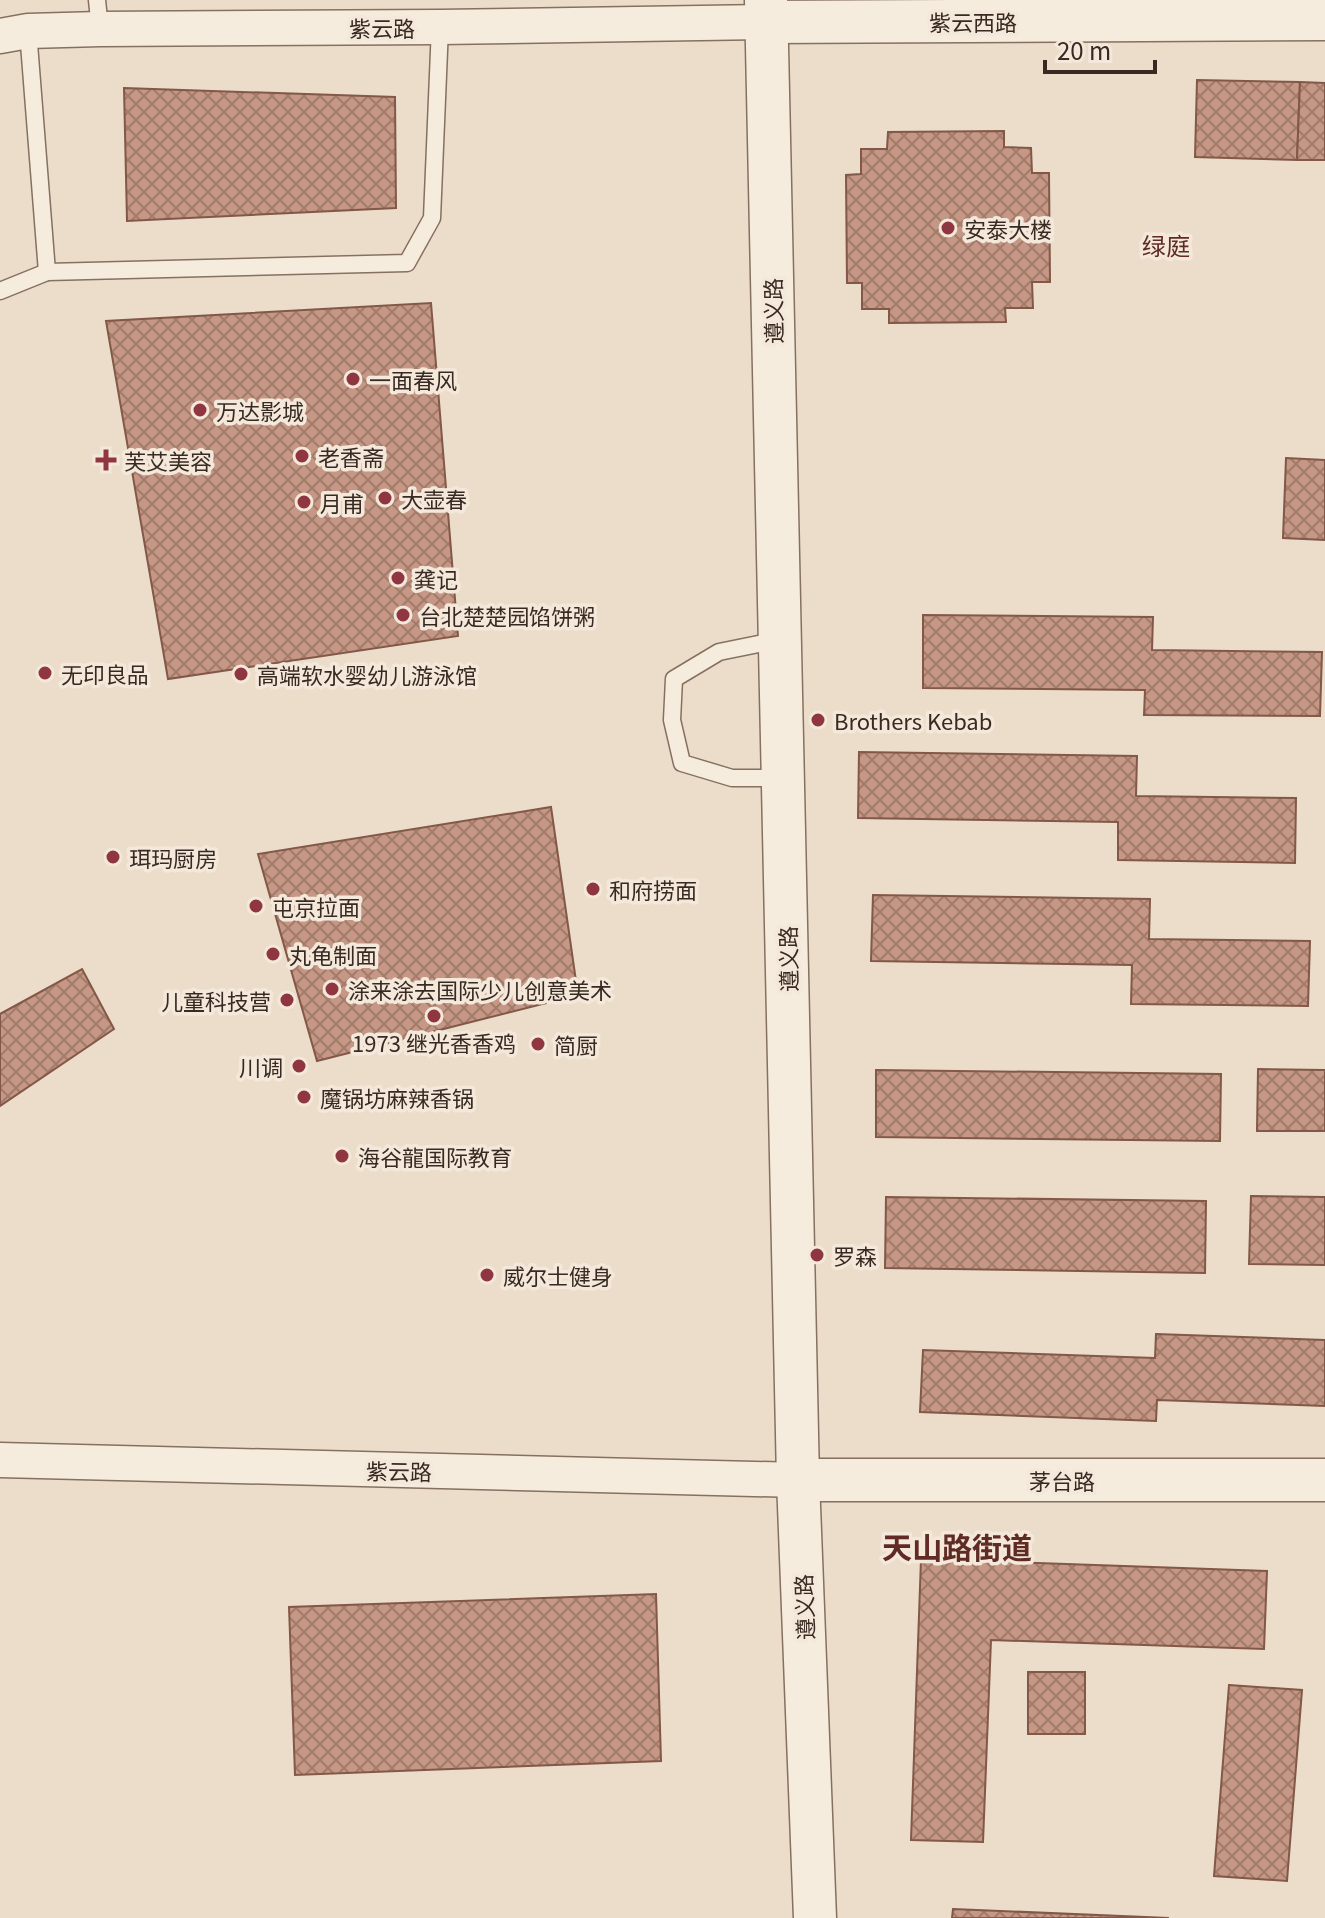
<svg xmlns="http://www.w3.org/2000/svg" width="1325" height="1918" viewBox="0 0 1325 1918" font-family="Georgia,'Noto Sans SC',serif">
<style>
.building{fill:url(#building-cross-hatch);stroke:#835848;stroke-width:2}
.lines{fill:none;stroke-linecap:round;stroke-linejoin:round}
.service-casing{stroke:#867060;stroke-width:19}
.minor-casing{stroke:#867060;stroke-width:37}
.tertiary-casing{stroke:#867060;stroke-width:45}
.service{stroke:#f6ecdd;stroke-width:16}
.minor{stroke:#f6ecdd;stroke-width:34}
.tertiary{stroke:#f6ecdd;stroke-width:42}
.poi-dot{fill:#8f3641;stroke:#f3e8d9;stroke-width:3}
.labels{text-anchor:middle;dominant-baseline:central;stroke-width:7;stroke-linejoin:round;paint-order:stroke}
.street-label{font-size:22px;fill:#382a22;stroke:#f3e8d9}
.poi-label{font-size:22px;fill:#382a22;stroke:#f3e8d9;text-anchor:start}
.neighbourhood-label{font-size:24px;fill:#612b25;stroke:#f3e8d9}
.district-label{font-size:30px;font-weight:bold;fill:#612b25;stroke:#f3e8d9}
</style>
<defs>
<pattern id="building-cross-hatch" width="8" height="8" patternUnits="userSpaceOnUse" patternTransform="scale(2)"><rect width="8" height="8" fill="#c59784"/><path d="M0 0l8 8M0 8l8-8" fill="none" stroke="#a17b6c"/></pattern>
</defs>
<rect width="100%" height="100%" fill="#ebddca"/>
<g class="building">
<path d="M1197,80L1300,82L1297,160L1195,157Z"/>
<path d="M1300,82L1325,83V160H1297Z"/>
<path d="M124,88L395,97L396,208L127,221Z"/>
<path d="M1004,131V147L1031,148L1032,173H1049L1050,282H1032L1033,308H1005L1006,322L889,323V309H862V283H847L846,175L861,174V149H887L888,132Z"/>
<path d="M431,303L458,636L168,679L106,321Z"/>
<path d="M1286,458L1325,460V540L1283,538Z"/>
<path d="M923,615L1153,617L1152,650L1322,652L1320,716L1144,715L1145,690L923,688Z"/>
<path d="M859,752L1137,756L1136,796L1296,798L1295,863L1118,860V822L858,818Z"/>
<path d="M551,807L578,995L317,1061L258,854Z"/>
<path d="M873,895L1150,899L1149,939L1310,941L1308,1006L1131,1004L1132,965L871,961Z"/>
<path d="M82,969L114,1029L0,1106V1014Z"/>
<path d="M1258,1069L1325,1070V1131H1257Z"/>
<path d="M876,1070L1221,1074L1220,1141L876,1137Z"/>
<path d="M1251,1196L1325,1197V1265L1249,1264Z"/>
<path d="M886,1197L1206,1201L1205,1273L885,1268Z"/>
<path d="M1156,1334L1325,1340V1406L1157,1400L1156,1421L920,1412L923,1350L1155,1358Z"/>
<path d="M921,1559L1267,1571L1264,1649L991,1640L983,1842L911,1840Z"/>
<path d="M656,1594L661,1761L295,1775L289,1607Z"/>
<rect x="1028" y="1672" width="57" height="62"/>
<path d="M1229,1685L1302,1690L1287,1881L1214,1876Z"/>
<path d="M953,1909L1169,1918H952Z"/>
</g>
<g class="lines">
<g class="service-casing">
<g id="service">
<path d="M97,0L100,29"/>
<path d="M47,272L407,263L432,218L440,27"/>
<path d="M0,291L47,272L28,31"/>
<path d="M778,640L719,652L674,679L672,720L682,763L732,778H783"/>
</g>
</g>
<g class="minor-casing">
<g id="minor">
<path d="M0,36L28,31L100,29L440,27L765,22"/>
<path d="M0,1460L798,1480"/>
</g>
</g>
<g class="tertiary-casing">
<g id="tertiary">
<path d="M766,0L798,1480L815,1918"/>
<path d="M765,22L1325,19"/>
<path d="M798,1480H1325"/>
</g>
</g>
<use href="#service" class="service"/>
<use href="#minor" class="minor"/>
<use href="#tertiary" class="tertiary"/>
</g>
<g class="poi-dot">
<circle cx="948" cy="228" r="8"/>
<circle cx="353" cy="379" r="8"/>
<circle cx="200" cy="410" r="8"/>
<circle cx="302" cy="456" r="8"/>
<path d="M102 448h8v8h8v8h-8v8h-8v-8h-8v-8h8z"/>
<circle cx="385" cy="498" r="8"/>
<circle cx="304" cy="502" r="8"/>
<circle cx="398" cy="578" r="8"/>
<circle cx="403" cy="615" r="8"/>
<circle cx="45" cy="673" r="8"/>
<circle cx="241" cy="674" r="8"/>
<circle cx="818" cy="720" r="8"/>
<circle cx="113" cy="857" r="8"/>
<circle cx="593" cy="889" r="8"/>
<circle cx="256" cy="906" r="8"/>
<circle cx="273" cy="954" r="8"/>
<circle cx="332" cy="989" r="8"/>
<circle cx="287" cy="1000" r="8"/>
<circle cx="434" cy="1016" r="8"/>
<circle cx="538" cy="1044" r="8"/>
<circle cx="299" cy="1066" r="8"/>
<circle cx="304" cy="1097" r="8"/>
<circle cx="342" cy="1156" r="8"/>
<circle cx="817" cy="1255" r="8"/>
<circle cx="487" cy="1275" r="8"/>
</g>
<g class="labels">
<g class="street-label">
<text x="973" y="21">紫云西路</text>
<text x="382" y="27">紫云路</text>
<text transform="translate(772 311) rotate(-91)">遵义路</text>
<text transform="translate(787 959) rotate(-91)">遵义路</text>
<text transform="translate(399 1470) rotate(1)">紫云路</text>
<text x="1062" y="1480">茅台路</text>
<text transform="translate(803 1607) rotate(-92)">遵义路</text>
</g>
<g class="poi-label">
<text x="964" y="228">安泰大楼</text>
<text x="369" y="379">一面春风</text>
<text x="216" y="410">万达影城</text>
<text x="318" y="456">老香斋</text>
<text x="124" y="460">芙艾美容</text>
<text x="401" y="498">大壶春</text>
<text x="320" y="502">月甫</text>
<text x="414" y="578">龚记</text>
<text x="419" y="615">台北楚楚园馅饼粥</text>
<text x="61" y="673">无印良品</text>
<text x="257" y="674">高端软水婴幼儿游泳馆</text>
<text x="834" y="720">Brothers Kebab</text>
<text x="129" y="857">珥玛厨房</text>
<text x="609" y="889">和府捞面</text>
<text x="272" y="906">屯京拉面</text>
<text x="289" y="954">丸龟制面</text>
<text x="348" y="989">涂来涂去国际少儿创意美术</text>
<text x="271" y="1000" text-anchor="end">儿童科技营</text>
<text x="434" y="1042" text-anchor="middle">1973 继光香香鸡</text>
<text x="554" y="1044">简厨</text>
<text x="283" y="1066" text-anchor="end">川调</text>
<text x="320" y="1097">魔锅坊麻辣香锅</text>
<text x="358" y="1156">海谷龍国际教育</text>
<text x="833" y="1255">罗森</text>
<text x="503" y="1275">威尔士健身</text>
</g>
<g class="neighbourhood-label">
<text x="1166" y="244">绿庭</text>
</g>
<g class="district-label">
<text x="957" y="1546">天山路街道</text>
</g>
</g>
<path d="M1045 60v12h110v-12" fill="none" stroke="#382a22" stroke-width="4"/>
<text x="1057" y="60" font-size="24" fill="#382a22" stroke="#f3e8d9" stroke-width="6" paint-order="stroke">20 m</text>
</svg>
